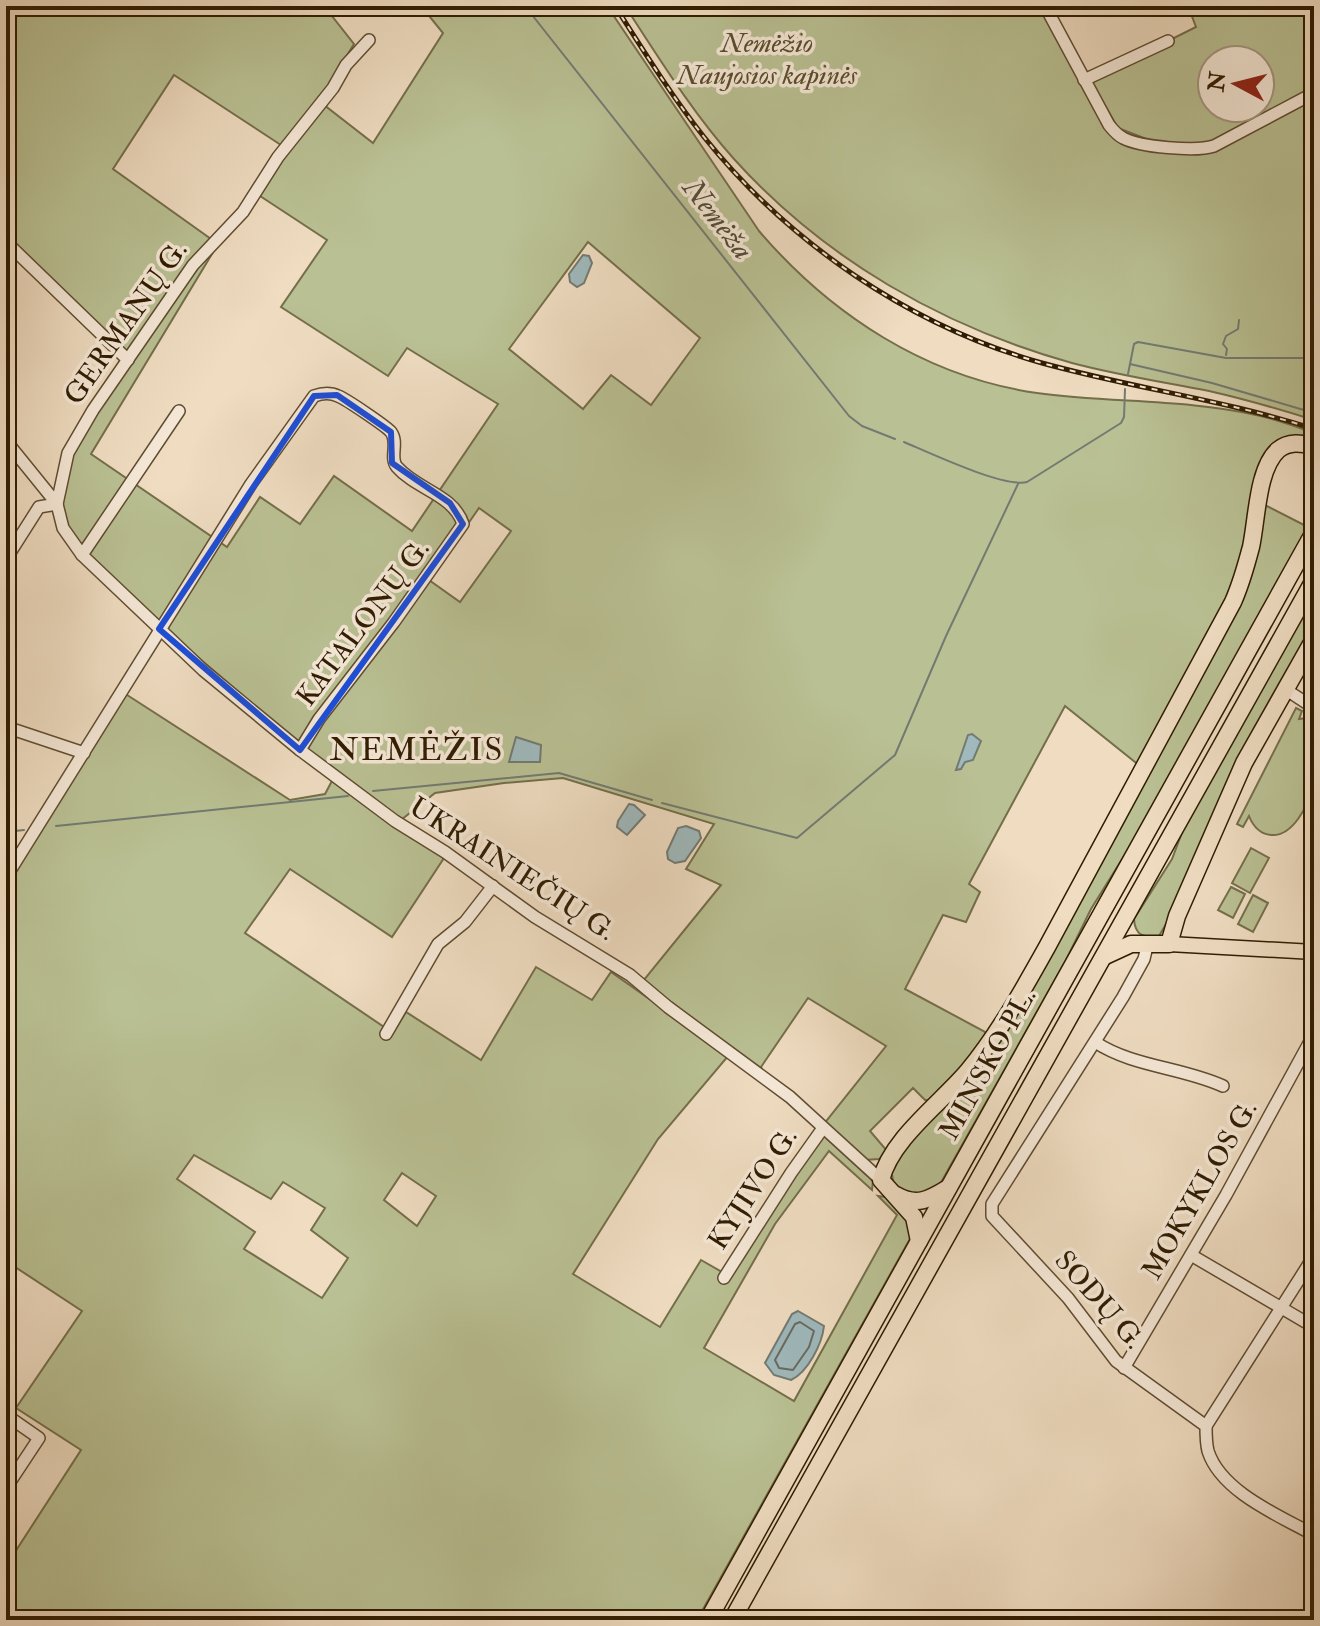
<svg xmlns="http://www.w3.org/2000/svg" width="1320" height="1626" viewBox="0 0 1320 1626" font-family="'IM FELL Double Pica',serif">
<style>
.green{fill:#b9c093;stroke:#746e4a;stroke-width:2;fill-rule:evenodd}
.water{fill:#9fb9bd;stroke:#737a72;stroke-width:2}
.lines{fill:none;stroke-linecap:round;stroke-linejoin:round}
.shore{stroke:#686a5f;stroke-width:2}
.stream{stroke:#737a72;stroke-width:2}
.minor-casing{stroke:#604c31;stroke-width:14}
.major-casing{stroke:#301c01;stroke-width:17}
.highway-casing{stroke:#301c01;stroke-width:19}
.minor{stroke:#f5e8d7;stroke-width:11}
.major{stroke:#efdcc1;stroke-width:14}
.highway{stroke:#efdcc1;stroke-width:16}
.rail-casing{stroke:#301c01;stroke-width:5}
.rail{stroke:#f5e8d7;stroke-width:2;stroke-dasharray:6;stroke-linecap:butt}
.marked{fill:none;stroke:#1d4ed8;stroke-width:6;stroke-linejoin:round}
.labels{text-anchor:middle;dominant-baseline:central;stroke-width:7;stroke-linejoin:round;paint-order:stroke}
.park-label{font-size:28px;font-style:italic;fill:#594d2d;stroke:#f5e8d7}
.street-label{font-size:28px;fill:#301c01;stroke:#f5e8d7}
.water-label{font-size:30px;font-style:italic;fill:#514b39;stroke:#f5e8d7}
.quarter-label{font-size:32px;letter-spacing:2px;fill:#301c01;stroke:#f5e8d7}
</style>
<rect width="100%" height="100%" fill="#efdcc1"/>
<filter id="stains"><feTurbulence type="fractalNoise" baseFrequency=".0025" numOctaves="4"/><feColorMatrix values="0 0 0 0 .2 0 0 0 0 .09 0 0 0 0 .02 0 0 0 .5 -.17"/></filter>
<radialGradient id="worn" r=".72"><stop offset=".6" stop-color="#630" stop-opacity="0"/><stop offset="1" stop-color="#630" stop-opacity=".3"/></radialGradient>
<g class="green">
<path d="M6,6H324L354,44L319,101L373,143L443,33L421,6H607L759,231C831,315 926,377 1037,393C1108,403 1186,399 1256,415C1276,419 1295,426 1314,433V441H1284L1231,593L1140,766L1065,706L969,884L980,892L966,922L943,915L905,989L989,1034L934,1100H925L913,1088L870,1131L888,1152L879,1159L864,1160L824,1124L886,1046L808,998L759,1070L643,981L721,885L686,869L714,824L563,778L504,783L435,793L401,820L295,740L166,630L76,543C69,532 61,517 61,502C64,452 103,398 127,354L6,236ZM174,75L284,147L260,196L327,240L281,307L388,376L407,348L498,404L412,531L334,476L300,524L260,497L227,547L91,454L218,244L113,169ZM588,242L700,338L651,405L611,375L583,409L509,349ZM479,508L511,531L460,602L429,580Z"/>
<path d="M625,6H1041L1108,130L1189,153L1314,99V420C1279,409 1244,399 1209,391C1163,382 1117,375 1072,363C943,327 824,259 734,159C692,112 659,58 625,6Z"/>
<path d="M1188,6H1314V90L1212,142L1190,145L1149,140L1118,128L1090,80L1196,27ZM1212,60H1260V108H1212Z"/>
<path d="M1263,504L1308,527L1134,840L1091,909L1066,960L939,1186L916,1198L894,1186L891,1169L899,1152L970,1076L1233,614Z"/>
<path d="M1314,595V632L1176,907L1159,936C1144,938 1135,936 1134,919L1172,859L1183,830Z"/>
<path d="M124,693L290,800L325,794L333,779L390,823L444,858L392,937L290,869L245,933L393,1033L406,1012L481,1060L536,967L592,1000L611,972L729,1055L658,1139L573,1274L660,1327L701,1260L729,1276L822,1134L873,1181L872,1190L829,1151L775,1224L704,1348L794,1401L897,1215L878,1196L885,1197L910,1220L911,1237L697,1620H6V1566L81,1450L16,1408L82,1311L6,1261V883ZM194,1155L271,1199L283,1182L325,1208L311,1230L348,1258L322,1298L244,1249L255,1232L177,1179ZM402,1173L436,1196L417,1226L384,1200Z"/>
<path d="M1296,708L1302,711L1299,719L1314,717C1314,736 1318,769 1313,787C1308,805 1293,837 1271,835C1259,834 1253,826 1249,816L1243,827L1237,824Z"/>
<path d="M1251,848L1269,858L1250,893L1232,883Z"/>
<path d="M1231,887L1245,894L1233,918L1218,910Z"/>
<path d="M1253,895L1268,903L1253,932L1238,924Z"/>
</g>
<g class="water">
<path d="M583,255L589,256L592,263L584,283L577,287L570,282L569,274Z"/>
<path d="M972,734L981,741L973,760L965,762L961,769L956,770L968,735Z"/>
<path d="M516,737L541,745L540,762H509Z"/>
<path d="M629,804L634,805L645,815L627,835L617,827L618,821Z"/>
<path d="M686,826L699,831L701,838L685,861L675,863L668,859L667,852L678,828Z"/>
<path d="M798,1311L824,1326C822,1344 808,1372 791,1380L774,1375L765,1363L792,1314Z"/>
</g>
<g class="lines">
<path class="shore" d="M800,1322L814,1331L809,1347L793,1370L779,1368L775,1360L795,1324Z"/>
<g class="stream">
<path d="M525,6L849,416L862,426L895,439"/>
<path d="M1310,323H1314"/>
<path d="M1226,355L1227,349L1223,344L1226,336L1238,329L1239,320"/>
<path d="M1130,364L1212,383L1314,413"/>
<path d="M1128,374L1134,344L1138,342L1226,358H1314"/>
<path d="M904,442C930,453 1004,488 1027,482L1121,423L1124,417L1125,389"/>
<path d="M373,791L559,773L652,800"/>
<path d="M662,803L797,838L895,755L946,636L1018,484"/>
<path d="M56,826L348,796"/>
<path d="M6,832L24,830"/>
</g>
<g class="minor-casing">
<g id="minor">
<path d="M1045,6L1109,125C1113,130 1117,135 1123,138C1140,147 1196,152 1214,146L1314,93"/>
<path d="M1084,80L1168,41"/>
<path d="M6,242L128,360"/>
<path d="M6,441L57,504L63,528L82,555L203,670L300,750L395,821L445,852L535,917L630,975L668,1007L790,1097L881,1180"/>
<path d="M57,504L68,453L93,410L193,265L243,212L278,157L333,88L346,65L369,40"/>
<path d="M82,555L179,411"/>
<path d="M6,559L39,507L57,504"/>
<path d="M1285,689L1314,708"/>
<path d="M6,727L84,753"/>
<path d="M6,877L251,484L314,396C322,393 330,392 338,396C346,399 387,427 391,432C399,443 389,458 397,467C417,490 453,494 463,524L394,622L319,719L300,750"/>
<path d="M1148,942L1144,959L1123,997L992,1204V1216L1068,1298L1116,1361L1206,1426C1206,1434 1206,1443 1208,1451C1221,1492 1280,1516 1314,1535"/>
<path d="M386,1034L438,944L465,922L493,886"/>
<path d="M1095,1042C1133,1067 1181,1067 1223,1086"/>
<path d="M1191,1255L1314,1327"/>
<path d="M724,1278L791,1173L823,1128"/>
<path d="M1124,1368L1226,1195L1314,1034"/>
<path d="M6,1415L39,1438L6,1488"/>
<path d="M1206,1426L1314,1256"/>
</g>
</g>
<g class="major-casing">
<path id="major" d="M1169,944L1314,952"/>
</g>
<g class="highway-casing">
<g id="highway">
<path d="M1105,956L1131,944H1169L1177,916L1244,763L1314,639"/>
<path d="M896,1195C917,1207 930,1199 948,1188"/>
<path d="M919,1241L914,1217L881,1180C891,1139 941,1103 968,1071C999,1033 1023,990 1047,947L1233,602C1241,584 1246,566 1251,547C1257,520 1257,469 1278,450C1289,441 1301,443 1314,446"/>
<path d="M708,1620L1314,532"/>
<path d="M732,1620L1314,580"/>
</g>
</g>
<use href="#minor" class="minor"/>
<use href="#major" class="major"/>
<use href="#highway" class="highway"/>
<g class="rail-casing">
<path id="rail" d="M615,6C643,50 671,95 704,137C789,243 910,326 1042,363C1132,388 1225,400 1314,429"/>
</g>
<use href="#rail" class="rail"/>
</g>
<path class="marked" d="M337,395L391,432L392,463L450,503L463,524L300,750L159,629L314,396Z"/>
<g class="labels">
<g class="park-label">
<text x="767" y="43">Nemėžio<tspan x="767" dy="32">Naujosios kapinės</tspan></text>
</g>
<g class="street-label">
<text transform="translate(126 323) rotate(-55)">GERMANŲ G.</text>
<text transform="translate(363 623) rotate(-53)">KATALONŲ G.</text>
<text transform="translate(512 869) rotate(33)">UKRAINIEČIŲ G.</text>
<text transform="translate(988 1064) rotate(-61)">MINSKO PL.</text>
<text transform="translate(753 1189) rotate(-57)">KYJIVO G.</text>
<text transform="translate(1200 1190) rotate(-60)">MOKYKLOS G.</text>
<text transform="translate(1099 1300) rotate(49)">SODŲ G.</text>
</g>
<g class="water-label">
<text transform="translate(718 219) rotate(52)">Nemėža</text>
</g>
<g class="quarter-label">
<text x="417" y="750">NEMĖŽIS</text>
</g>
</g>
<rect width="1320" height="1626" fill="none" stroke="#efdcc1" stroke-width="32"/>
<rect x="8" y="8" width="1304" height="1610" fill="none" stroke="#301c01" stroke-width="4"/>
<rect x="16" y="16" width="1288" height="1594" fill="none" stroke="#301c01" stroke-width="2"/>
<g transform="translate(1236 84) rotate(277)"><circle r="38" fill="#f5e8d7" stroke="#a69681" stroke-width="2"/>
<path d="M0-6L14 30L0 20L-14 30Z" fill="#8f2418"/>
<text y="-12" font-size="22" font-weight="bold" text-anchor="middle" fill="#301c01">N</text>
</g>
<rect width="100%" height="100%" filter="url(#stains)"/>
<rect width="100%" height="100%" fill="url(#worn)"/>
</svg>
